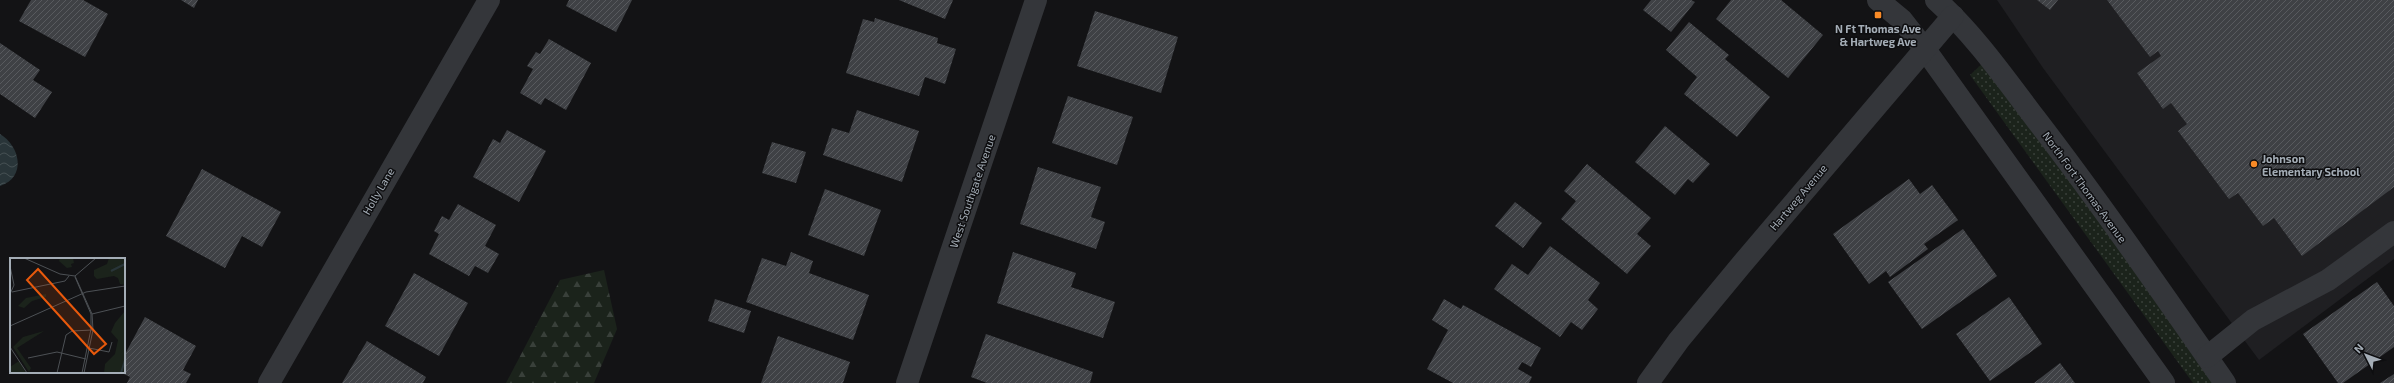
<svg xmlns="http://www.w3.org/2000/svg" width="2394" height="383" viewBox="0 0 2394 383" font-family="'Exo 2',sans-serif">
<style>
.built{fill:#1f1f22}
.grass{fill:url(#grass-dots)}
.forest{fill:url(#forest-firs)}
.water{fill:url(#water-waves)}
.building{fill:url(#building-hatch)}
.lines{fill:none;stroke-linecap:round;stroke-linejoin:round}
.minor{stroke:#34363a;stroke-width:22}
.poi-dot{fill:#f98a26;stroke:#0e0e10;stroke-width:1.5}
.labels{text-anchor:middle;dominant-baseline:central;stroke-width:3;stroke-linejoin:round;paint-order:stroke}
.poi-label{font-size:11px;font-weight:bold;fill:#a4adb6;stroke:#0e0e10}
.street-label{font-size:11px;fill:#a4adb6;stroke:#0e0e10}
.inset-river{fill:none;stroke:#293539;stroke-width:2}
.inset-road{fill:none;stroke:#4d5155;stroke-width:1}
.view{fill:#e8590c;fill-opacity:0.15;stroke:#e8590c;stroke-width:2}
.inset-edge{fill:none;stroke:#a4adb6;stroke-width:2}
</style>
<defs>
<pattern id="grass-dots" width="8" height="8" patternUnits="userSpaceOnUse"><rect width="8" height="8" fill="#1b231b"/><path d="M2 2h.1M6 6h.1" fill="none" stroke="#39403a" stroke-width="1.8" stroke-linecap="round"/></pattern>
<pattern id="forest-firs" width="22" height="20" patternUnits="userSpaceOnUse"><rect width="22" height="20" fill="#1b231b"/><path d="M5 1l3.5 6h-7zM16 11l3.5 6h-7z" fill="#39403a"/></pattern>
<pattern id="water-waves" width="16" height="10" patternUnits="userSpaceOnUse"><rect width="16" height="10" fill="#293539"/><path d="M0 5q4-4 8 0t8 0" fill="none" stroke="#455053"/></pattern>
<pattern id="building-hatch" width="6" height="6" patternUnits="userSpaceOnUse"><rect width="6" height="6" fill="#3f4145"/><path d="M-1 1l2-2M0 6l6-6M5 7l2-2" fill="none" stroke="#585a5e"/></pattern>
</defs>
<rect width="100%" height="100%" fill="#131315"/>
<path class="built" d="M1997,0H2394V259L2259,360L2043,68Z"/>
<path class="grass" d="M1985,61L2218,383H2193L1970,75Z"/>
<path class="forest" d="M604,270L617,329L594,383H506L560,280Z"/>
<path class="water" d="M0,134C20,146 27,177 0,186Z"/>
<g class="building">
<path d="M31,0H83L108,14L85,57L19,21Z"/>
<path d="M181,0H198L194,8Z"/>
<path d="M569,0H632L616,32L566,6Z"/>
<path d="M899,0H953L945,19Z"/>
<path d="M1651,0H1691L1695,2L1671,32L1643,10Z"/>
<path d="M1731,0H1781L1823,35L1788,78L1716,19Z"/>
<path d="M2037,0H2058L2050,10Z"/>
<path d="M2107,0H2394V187L2302,256L2274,218L2263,226L2238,193L2229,199L2178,131L2187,124L2171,103L2163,109L2137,73L2161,56L2158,51L2150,57Z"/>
<path d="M1095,11L1178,37L1161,93L1077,66Z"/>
<path d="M875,18L938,38L937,43L956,49L945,84L925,77L919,96L846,73L863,19L874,22Z"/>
<path d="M1689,22L1729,55L1725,59L1770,97L1737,137L1684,94L1697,77L1666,50Z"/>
<path d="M549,39L591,63L566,110L545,98L541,105L520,93L533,69L527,66L536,52L540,54Z"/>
<path d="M0,43L40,70L33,80L52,92L35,118L0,94Z"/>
<path d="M1068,96L1133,117L1117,165L1052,143Z"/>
<path d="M857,110L919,131L902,182L823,155L832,128L849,133Z"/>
<path d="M1665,126L1710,164L1693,183L1688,179L1675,195L1635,162Z"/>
<path d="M507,130L546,151L519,202L473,177L493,139L500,143Z"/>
<path d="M772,142L806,152L796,183L762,173Z"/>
<path d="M1587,164L1651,218L1637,234L1651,246L1627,274L1561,219L1576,201L1564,191Z"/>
<path d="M1038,167L1101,187L1091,217L1105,222L1096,249L1020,224Z"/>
<path d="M202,169L281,212L262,247L242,236L225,268L166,236Z"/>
<path d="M1909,179L1920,194L1932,185L1958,220L1924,244L1928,249L1890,277L1886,271L1869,284L1833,234Z"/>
<path d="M825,189L881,210L864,256L808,235Z"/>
<path d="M1515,202L1542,223L1523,248L1495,226Z"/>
<path d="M458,204L496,225L485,246L499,254L488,273L475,266L469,276L429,254L439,234L434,231L442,216L449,220Z"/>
<path d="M1963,229L1997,276L1922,329L1888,282Z"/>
<path d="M1550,246L1600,283L1588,300L1598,309L1582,330L1571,322L1560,337L1494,289L1512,264L1528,275Z"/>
<path d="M791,252L813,261L809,273L869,295L853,340L746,302L762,258L786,266Z"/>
<path d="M1013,252L1076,273L1071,287L1115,302L1103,338L997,303Z"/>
<path d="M414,273L468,303L439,356L385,326Z"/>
<path d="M2377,282L2394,306V347L2343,383H2338L2303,334Z"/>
<path d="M2009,297L2042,344L1990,381L1956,334Z"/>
<path d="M715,299L751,311L744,333L708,321Z"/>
<path d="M1444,299L1461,309L1463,305L1541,348L1531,367L1522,362L1518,369L1532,377L1529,383H1453L1427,369L1448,330L1432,320Z"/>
<path d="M145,317L196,346L183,370L191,374L186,383H127L130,377L120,372H124V356Z"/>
<path d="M986,334L1093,372L1090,383H987L971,377Z"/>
<path d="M778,336L850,362L843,383H761Z"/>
<path d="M367,341L426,377L423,383H342Z"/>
<path d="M2060,363L2075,383H2034Z"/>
<path d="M2394,374V383H2380Z"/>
</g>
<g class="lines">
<g class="minor">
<path d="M1878,0L1902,20L1924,48L2164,383"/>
<path d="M1936,0C1974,34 2004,77 2035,118C2101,204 2163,294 2225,383"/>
<path d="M2207,357L2253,320L2328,280L2394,232"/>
<path d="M269,383L489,0"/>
<path d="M907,383L1036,0"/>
<path d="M1648,383L1679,340L1742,264L1953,16"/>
</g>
</g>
<g class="poi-dot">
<rect x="1874" y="11" width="8" height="8" rx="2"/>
<circle cx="2254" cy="164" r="4"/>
</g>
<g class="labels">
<g class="poi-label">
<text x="1878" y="28">N Ft Thomas Ave<tspan x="1878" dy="13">&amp; Hartweg Ave</tspan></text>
<text x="2262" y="158" text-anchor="start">Johnson<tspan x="2262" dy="13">Elementary School</tspan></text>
</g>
<g class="street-label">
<text transform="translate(2085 187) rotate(54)">North Fort Thomas Avenue</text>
<text transform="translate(378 191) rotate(-60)">Holly Lane</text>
<text transform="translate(972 191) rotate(-71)">West Southgate Avenue</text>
<text transform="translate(1798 197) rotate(-50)">Hartweg Avenue</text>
</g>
</g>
<g transform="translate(10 258)">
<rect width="115" height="115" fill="#131315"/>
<path d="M50,0H63L64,5L61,6L62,9L57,10L49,3ZM99,0H115V27L110,26L108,20L104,18L87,21L84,18V12L97,6ZM36,36V39L22,43L14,50L8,48L16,40ZM115,53V115H94L95,106L105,96L108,82L101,74L105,65ZM34,73L7,90L21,110L19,114L3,89L13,79Z" fill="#1b231b"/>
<path d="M9,103L16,115L0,114V109Z" fill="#1b231b"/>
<path class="inset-river" d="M101,13L115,6M111,115L115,102"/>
<path class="inset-road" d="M14,0L50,16L65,18M0,8L4,27L0,36M65,18L82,56L83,72L74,115M65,18L86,0M65,19L81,56V71L72,115M2,34L55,23L59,18M82,56L115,48M0,68L76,34L115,28M0,89L17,115M79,90L99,94L102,84M18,100L47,94L76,101M47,115L56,77L62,73L82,72"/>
<path class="view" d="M28,11L96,86L84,96L17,22Z"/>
<rect width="115" height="115" class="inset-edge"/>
</g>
<g transform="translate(2366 355) rotate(312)" stroke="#0e0e10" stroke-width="3" paint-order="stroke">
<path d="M0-3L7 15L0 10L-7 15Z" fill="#a4adb6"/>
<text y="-6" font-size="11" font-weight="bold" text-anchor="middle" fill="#a4adb6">N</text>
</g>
</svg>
